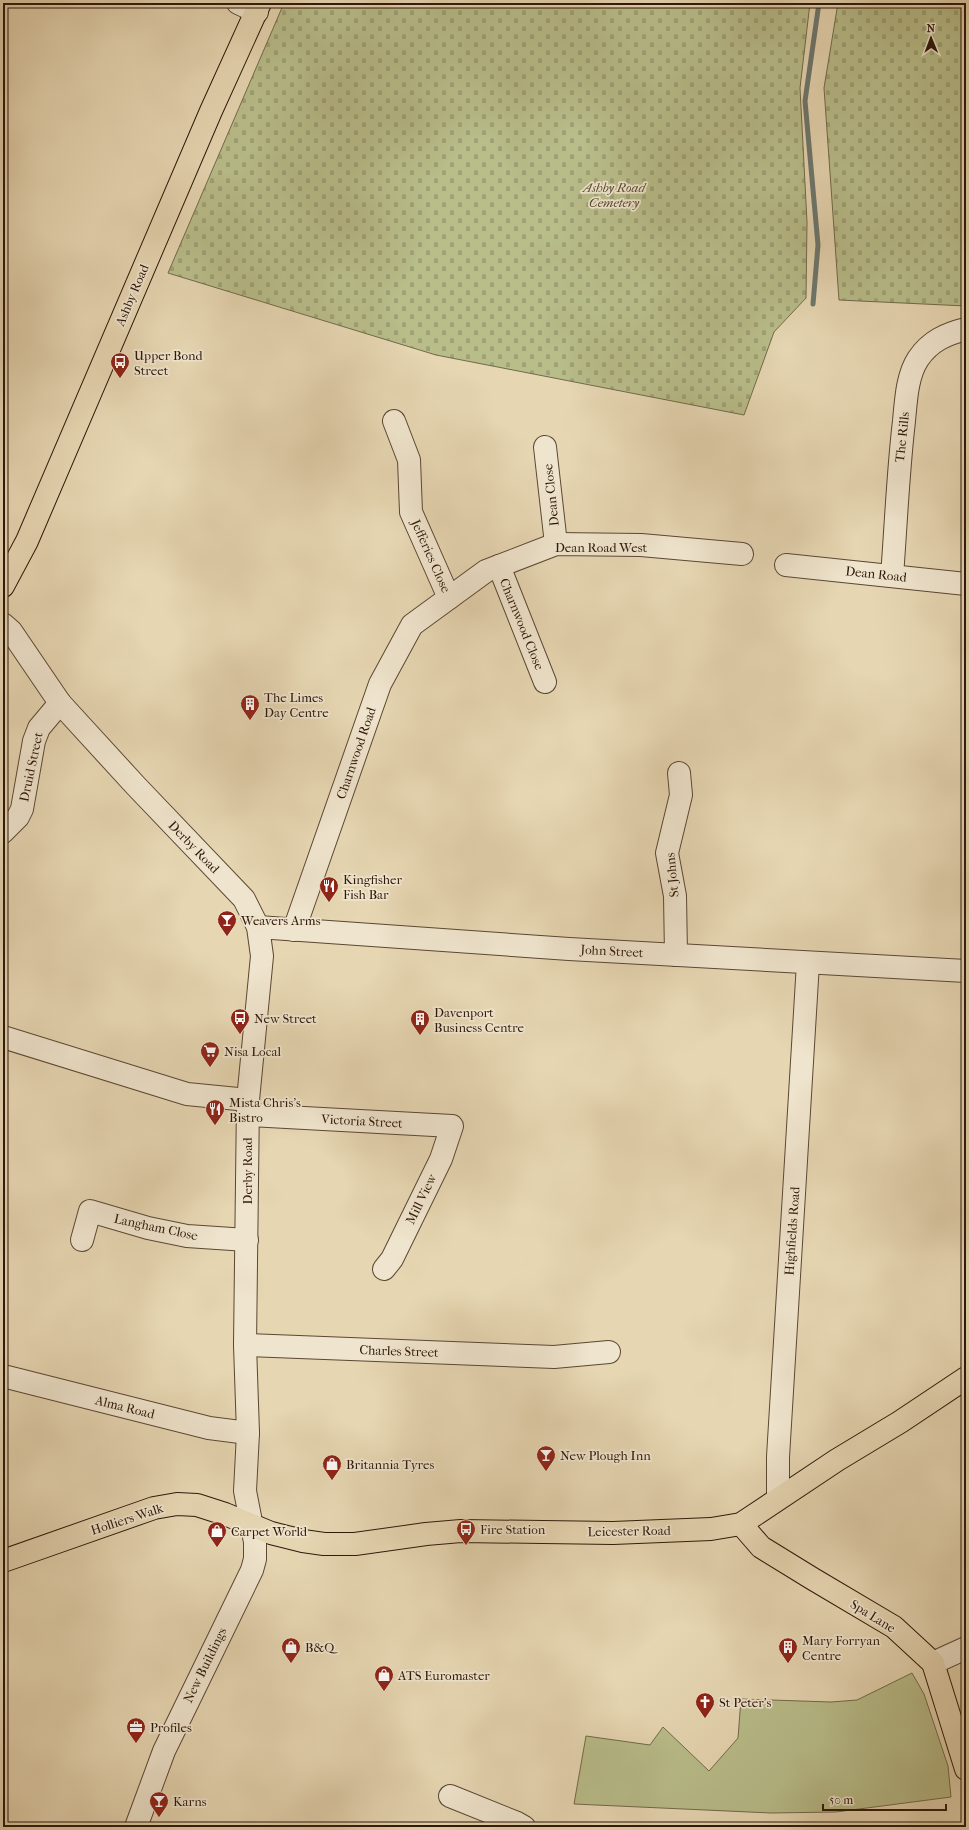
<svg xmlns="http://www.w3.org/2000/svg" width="969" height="1830" viewBox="0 0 969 1830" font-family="'IM FELL French Canon',serif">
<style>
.green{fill:#b8bd8a;stroke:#726a4a}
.cemetery{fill:url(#cemetery-stones);stroke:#726a4a}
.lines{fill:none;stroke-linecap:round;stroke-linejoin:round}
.stream{stroke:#6d786f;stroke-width:5}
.minor-casing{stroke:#5b4733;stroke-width:24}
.major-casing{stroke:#2d1709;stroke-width:24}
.minor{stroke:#efe4cd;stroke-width:22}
.major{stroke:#e6d6b2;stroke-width:22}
.labels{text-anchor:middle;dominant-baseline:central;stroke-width:3.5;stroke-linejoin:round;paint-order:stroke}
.park-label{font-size:13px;font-style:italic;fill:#574930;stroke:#efe4cd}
.street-label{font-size:13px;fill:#2d1709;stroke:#efe4cd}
.poi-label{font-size:13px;fill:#2d1709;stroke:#efe4cd;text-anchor:start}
</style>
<defs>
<pattern id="cemetery-stones" width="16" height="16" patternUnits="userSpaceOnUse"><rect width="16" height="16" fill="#b8bd8a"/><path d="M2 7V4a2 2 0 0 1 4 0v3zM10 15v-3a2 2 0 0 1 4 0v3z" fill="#9ea276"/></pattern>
</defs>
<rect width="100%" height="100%" fill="#e6d6b2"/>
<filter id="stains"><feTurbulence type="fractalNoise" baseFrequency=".005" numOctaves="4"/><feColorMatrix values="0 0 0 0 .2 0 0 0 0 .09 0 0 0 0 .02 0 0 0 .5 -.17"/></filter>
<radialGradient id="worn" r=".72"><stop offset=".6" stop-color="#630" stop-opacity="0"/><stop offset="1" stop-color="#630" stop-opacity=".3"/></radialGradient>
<path class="green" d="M912,1673L924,1694L948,1766L951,1797L836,1812L771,1813L574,1804L586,1736L650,1745L663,1727L709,1771L738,1738L741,1699L831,1702L857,1700Z"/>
<g class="cemetery">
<path d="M284,3H810L800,88L807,222L806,298L774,332L744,415L436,355L168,273Z"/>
<path d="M838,3H966V306L839,300L824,88Z"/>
</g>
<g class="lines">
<path class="stream" d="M813,304L818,245L805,101L819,3"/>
<g class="minor-casing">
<g id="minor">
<path d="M238,3L257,12"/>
<path d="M394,421L409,460L411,512L449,598"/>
<path d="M545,447L556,544"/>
<path d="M786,565L966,584"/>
<path d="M499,566L545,682"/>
<path d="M892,576C896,524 898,472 904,421C906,400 907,376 918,359C930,341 946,334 966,329"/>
<path d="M3,624L11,631L60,703L136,786L244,899L258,927L262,956L248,1100L245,1345L248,1433L245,1491L255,1542V1559L252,1570L164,1751L136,1827"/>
<path d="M3,832L18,817L22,809L34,741L39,728L60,703"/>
<path d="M258,927L569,949L966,971"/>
<path d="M294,930L380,684L412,625L486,571L556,544L641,545L742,554"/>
<path d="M676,955L675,896L667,853L681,795L679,773"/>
<path d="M3,1037L187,1094L248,1100"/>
<path d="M248,1115L452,1126L441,1159L392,1259L384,1269"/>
<path d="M82,1240L90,1211L148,1228L187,1236L247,1240"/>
<path d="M245,1345L554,1357L609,1352"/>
<path d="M3,1376L209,1428L248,1433"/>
<path d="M778,1498V1457L808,963"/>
<path d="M933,1663L966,1648"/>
<path d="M450,1796L517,1823L524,1827"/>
</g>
</g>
<g class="major-casing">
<g id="major">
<path d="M3,586L27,541L211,111L260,3"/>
<path d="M741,1524L761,1547L813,1579L894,1627L933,1663L966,1769"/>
<path d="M3,1561L154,1508L177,1504L197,1505L225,1514L271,1533L303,1541L324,1544H355L426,1534L461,1531L613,1533L711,1529L741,1524L837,1460L900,1422L966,1378"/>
</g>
</g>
<use href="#minor" class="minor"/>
<use href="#major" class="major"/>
</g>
<defs>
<g id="bus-pin" transform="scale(1)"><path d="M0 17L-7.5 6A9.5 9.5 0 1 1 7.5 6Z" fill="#8f2418" stroke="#efe4cd"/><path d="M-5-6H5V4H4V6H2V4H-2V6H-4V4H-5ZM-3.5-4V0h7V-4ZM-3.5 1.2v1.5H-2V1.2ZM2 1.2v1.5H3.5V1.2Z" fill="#fff"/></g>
<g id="building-pin" transform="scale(1)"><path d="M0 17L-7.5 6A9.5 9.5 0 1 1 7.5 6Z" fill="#8f2418" stroke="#efe4cd"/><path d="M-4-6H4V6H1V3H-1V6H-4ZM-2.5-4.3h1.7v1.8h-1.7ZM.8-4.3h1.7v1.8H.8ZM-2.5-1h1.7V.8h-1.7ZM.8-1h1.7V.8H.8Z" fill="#fff"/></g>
<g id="restaurant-pin" transform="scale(1)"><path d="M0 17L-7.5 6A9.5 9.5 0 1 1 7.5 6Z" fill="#8f2418" stroke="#efe4cd"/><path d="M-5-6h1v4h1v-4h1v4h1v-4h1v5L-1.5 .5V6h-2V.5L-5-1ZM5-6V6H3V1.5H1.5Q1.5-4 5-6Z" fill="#fff"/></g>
<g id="bar-pin" transform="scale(1)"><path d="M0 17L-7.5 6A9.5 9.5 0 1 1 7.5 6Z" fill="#8f2418" stroke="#efe4cd"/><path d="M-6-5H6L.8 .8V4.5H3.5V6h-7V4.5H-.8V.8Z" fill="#fff"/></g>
<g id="supermarket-pin" transform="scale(1)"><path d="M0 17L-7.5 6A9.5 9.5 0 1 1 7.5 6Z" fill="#8f2418" stroke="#efe4cd"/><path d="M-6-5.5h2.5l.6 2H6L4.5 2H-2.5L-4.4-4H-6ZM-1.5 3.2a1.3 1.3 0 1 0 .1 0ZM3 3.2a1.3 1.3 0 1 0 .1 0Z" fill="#fff"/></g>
<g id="shop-pin" transform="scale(1)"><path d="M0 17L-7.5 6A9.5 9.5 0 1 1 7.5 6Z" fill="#8f2418" stroke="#efe4cd"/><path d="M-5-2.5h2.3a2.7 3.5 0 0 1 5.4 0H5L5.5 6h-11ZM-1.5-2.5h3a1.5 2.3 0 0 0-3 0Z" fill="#fff"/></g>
<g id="church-pin" transform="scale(1)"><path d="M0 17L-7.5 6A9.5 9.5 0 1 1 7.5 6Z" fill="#8f2418" stroke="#efe4cd"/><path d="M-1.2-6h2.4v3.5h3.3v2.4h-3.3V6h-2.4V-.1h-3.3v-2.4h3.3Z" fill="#fff"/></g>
<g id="office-pin" transform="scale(1)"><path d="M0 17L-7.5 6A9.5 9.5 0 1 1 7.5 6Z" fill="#8f2418" stroke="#efe4cd"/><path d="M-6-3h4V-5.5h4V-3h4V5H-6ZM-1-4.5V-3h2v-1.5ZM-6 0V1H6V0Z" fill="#fff"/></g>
</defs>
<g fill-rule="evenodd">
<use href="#bus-pin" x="120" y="362"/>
<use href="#building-pin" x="250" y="704"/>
<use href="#restaurant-pin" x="329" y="886"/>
<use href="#bar-pin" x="227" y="920"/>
<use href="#bus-pin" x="240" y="1018"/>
<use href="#building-pin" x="420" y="1019"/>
<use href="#supermarket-pin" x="210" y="1051"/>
<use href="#restaurant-pin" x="215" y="1109"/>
<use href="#bar-pin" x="546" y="1455"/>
<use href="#shop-pin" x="332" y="1464"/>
<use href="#bus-pin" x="466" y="1529"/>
<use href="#shop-pin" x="217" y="1531"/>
<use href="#shop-pin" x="291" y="1647"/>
<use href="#building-pin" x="788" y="1647"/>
<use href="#shop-pin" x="384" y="1675"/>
<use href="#church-pin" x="705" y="1702"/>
<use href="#office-pin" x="136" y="1727"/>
<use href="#bar-pin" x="159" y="1801"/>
</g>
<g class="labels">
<g class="park-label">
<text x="614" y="187">Ashby Road<tspan x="614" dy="15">Cemetery</tspan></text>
</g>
<g class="street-label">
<text transform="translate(132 295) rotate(-67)">Ashby Road</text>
<text transform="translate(902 437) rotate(-84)">The Rills</text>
<text transform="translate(551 495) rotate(-96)">Dean Close</text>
<text x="601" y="547">Dean Road West</text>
<text transform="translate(431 556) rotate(66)">Jefferies Close</text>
<text transform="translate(876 574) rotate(6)">Dean Road</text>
<text transform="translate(522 624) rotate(68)">Charnwood Close</text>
<text transform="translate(356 753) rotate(-71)">Charnwood Road</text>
<text transform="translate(31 767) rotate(-78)">Druid Street</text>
<text transform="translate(194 847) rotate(46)">Derby Road</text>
<text transform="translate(672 875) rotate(-96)">St Johns</text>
<text transform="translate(612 951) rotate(3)">John Street</text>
<text transform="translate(362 1121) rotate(3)">Victoria Street</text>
<text transform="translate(247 1171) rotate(-90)">Derby Road</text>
<text transform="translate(421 1199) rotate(-64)">Mill View</text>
<text transform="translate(156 1227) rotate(12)">Langham Close</text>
<text transform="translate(792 1231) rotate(-86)">Highfields Road</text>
<text transform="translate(399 1351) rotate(2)">Charles Street</text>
<text transform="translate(125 1407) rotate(14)">Alma Road</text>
<text transform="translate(127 1519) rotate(-18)">Holliers Walk</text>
<text transform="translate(629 1531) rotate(-1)">Leicester Road</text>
<text transform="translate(873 1616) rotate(32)">Spa Lane</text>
<text transform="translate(205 1665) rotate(-64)">New Buildings</text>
</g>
<g class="poi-label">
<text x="134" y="355">Upper Bond<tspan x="134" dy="15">Street</tspan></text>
<text x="264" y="697">The Limes<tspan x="264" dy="15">Day Centre</tspan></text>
<text x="343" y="879">Kingfisher<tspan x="343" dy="15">Fish Bar</tspan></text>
<text x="241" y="920">Weavers Arms</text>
<text x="434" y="1012">Davenport<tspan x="434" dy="15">Business Centre</tspan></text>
<text x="254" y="1018">New Street</text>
<text x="224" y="1051">Nisa Local</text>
<text x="229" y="1102">Mista Chris's<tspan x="229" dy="15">Bistro</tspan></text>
<text x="560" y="1455">New Plough Inn</text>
<text x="346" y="1464">Britannia Tyres</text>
<text x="480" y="1529">Fire Station</text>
<text x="231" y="1531">Carpet World</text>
<text x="802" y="1640">Mary Forryan<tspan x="802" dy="15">Centre</tspan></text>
<text x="305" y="1647">B&amp;Q</text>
<text x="398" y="1675">ATS Euromaster</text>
<text x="719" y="1702">St Peter's</text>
<text x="150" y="1727">Profiles</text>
<text x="173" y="1801">Karns</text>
</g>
</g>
<rect width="969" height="1830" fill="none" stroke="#e6d6b2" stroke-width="16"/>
<rect x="4" y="4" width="961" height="1822" fill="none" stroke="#2d1709" stroke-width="2"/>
<rect x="8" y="8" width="953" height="1814" fill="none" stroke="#2d1709"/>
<g transform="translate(931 38) rotate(359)" stroke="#efe4cd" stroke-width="3" paint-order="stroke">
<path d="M0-3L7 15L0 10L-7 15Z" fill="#2d1709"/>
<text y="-6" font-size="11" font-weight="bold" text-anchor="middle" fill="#2d1709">N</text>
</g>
<path d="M823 1804v6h123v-6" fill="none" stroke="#2d1709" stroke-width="2"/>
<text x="829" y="1804" font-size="12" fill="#2d1709" stroke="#efe4cd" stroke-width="3" paint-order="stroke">50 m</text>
<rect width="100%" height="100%" filter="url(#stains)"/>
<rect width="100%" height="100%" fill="url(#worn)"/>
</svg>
